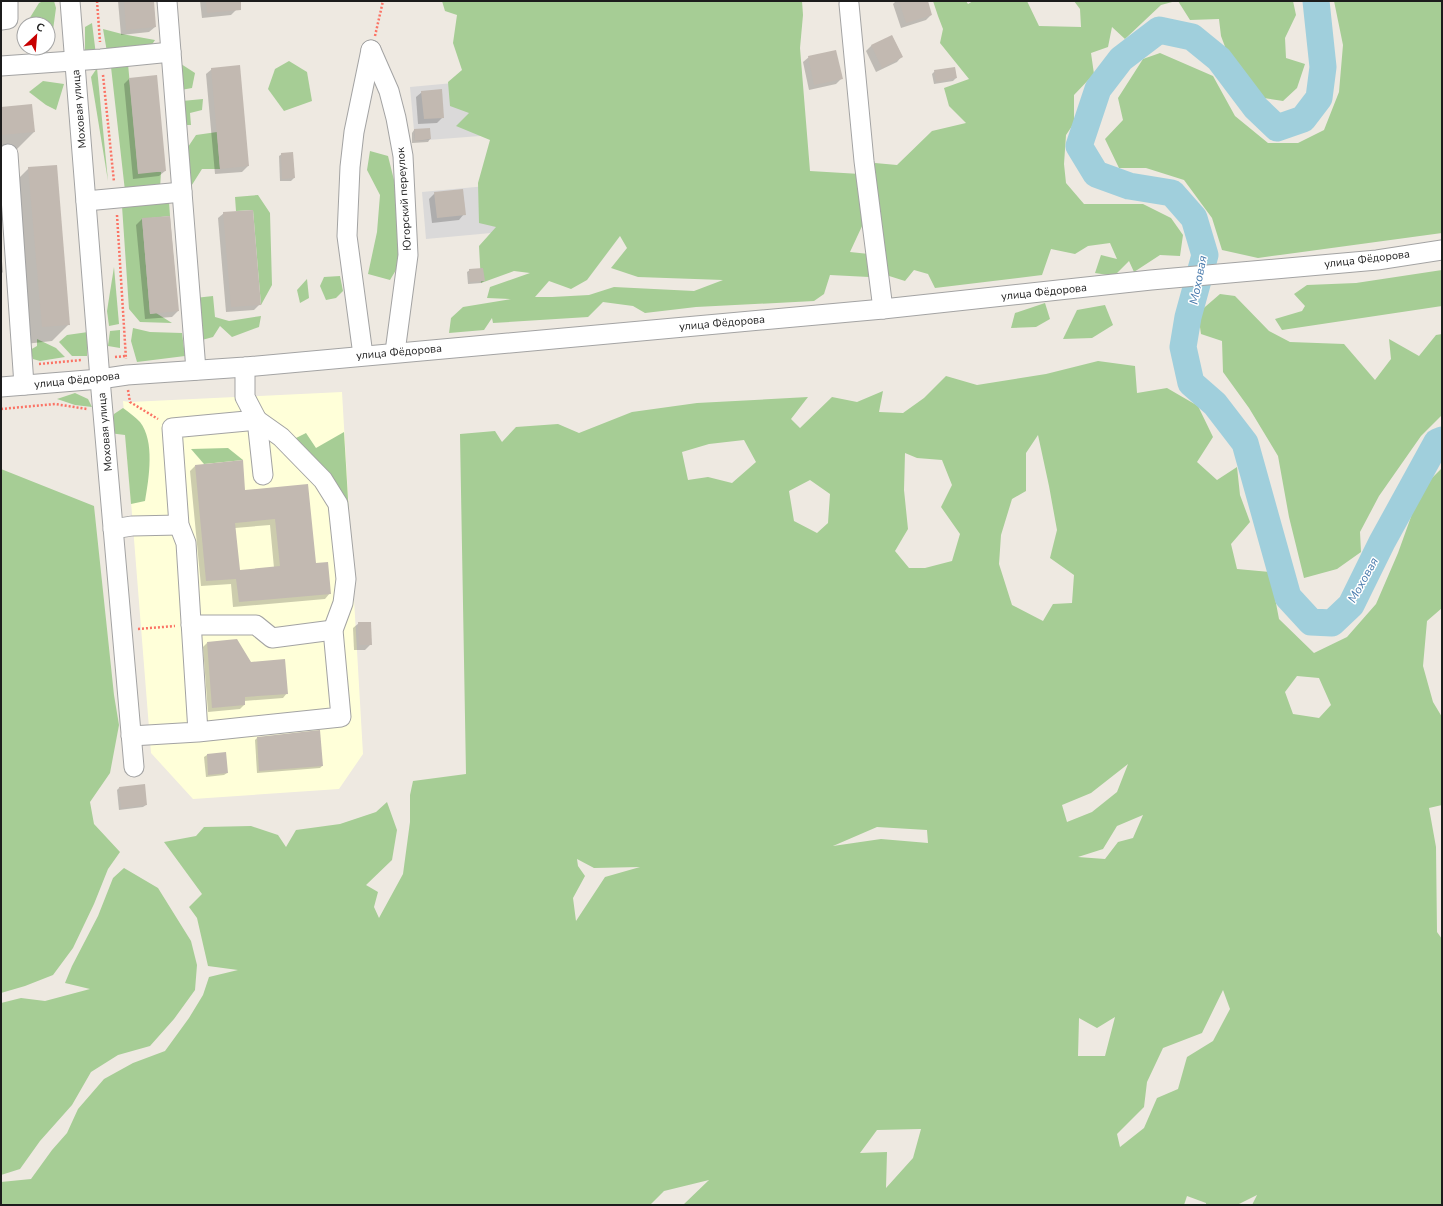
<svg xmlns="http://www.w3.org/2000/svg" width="1443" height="1206" viewBox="0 0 1443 1206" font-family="'Nunito Sans',sans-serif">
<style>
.residential{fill:#dad9d9}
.education{fill:#ffffd9}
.forest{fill:#a6cd95;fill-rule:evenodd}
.shadow{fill:#0003;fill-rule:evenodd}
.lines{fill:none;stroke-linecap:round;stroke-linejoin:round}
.river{stroke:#a0cfdc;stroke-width:27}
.building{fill:#c2b9b1;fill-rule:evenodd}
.minor-casing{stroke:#a3a3a3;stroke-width:21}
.path{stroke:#fb7365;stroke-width:2.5;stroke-dasharray:2 2;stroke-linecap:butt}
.minor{stroke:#fff;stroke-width:19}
.labels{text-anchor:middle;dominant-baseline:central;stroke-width:3;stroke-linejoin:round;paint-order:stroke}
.street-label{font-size:11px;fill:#1c1c1c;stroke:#fff}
.water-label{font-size:12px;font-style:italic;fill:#487aac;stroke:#fff}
</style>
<rect width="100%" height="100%" fill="#eee9e1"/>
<g class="residential">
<path d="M475,81L480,136L415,141L410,87Z"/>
<path d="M508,184L512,231L426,239L422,192Z"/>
</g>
<path class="education" d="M342,392L363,754L339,789L193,799L151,753L123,401L130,402Z"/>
<g class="forest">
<path d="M43,1H54L56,8L53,30L48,32V24H26L39,3Z"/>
<path d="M442,1H802L803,15L800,48L810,171L860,174L863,224L850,252L869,254V277L830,275L824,294L814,301L696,307L645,313L633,306L603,302L588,317L493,323L492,318L484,330L449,333L451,318L463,307L511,299L487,298L490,287L530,273L514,271L481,283L479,246L496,227L479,223L478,183L490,140L456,126L469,113L450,106L448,82L462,70L453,43L457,15L445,11ZM620,236L627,248L611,268L638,277L723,280L694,291L614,287L589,295L552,297H535L549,281L571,289L587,280Z"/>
<path d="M933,1H966L968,4L973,1H1027L1039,26L1081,27L1080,9L1074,1H1176L1161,5L1125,39L1112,27L1108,47L1091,53L1094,74L1074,95V123L1066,135L1064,164L1066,183L1084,204H1143L1171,218L1183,235L1180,256L1160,255L1134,272L1129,261L1114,276L1095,273L1101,255L1117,259L1110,243L1088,246L1075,254L1051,249L1042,275L935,288L928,274L914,270L905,281L886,275L874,182L875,163L897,165L932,131L966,123L949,106L944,88L969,79L940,43L943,29L938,16Z"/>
<path d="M1178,1H1293L1296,15L1285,38L1286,58L1305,64L1297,88L1283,101L1264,98L1247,84L1230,60L1221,36L1219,19L1190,20Z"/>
<path d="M1334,1H1442V233L1258,258L1222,250L1212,218L1184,180L1146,168H1119L1105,139L1123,120L1118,98L1143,59L1160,53L1213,76L1235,116L1268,143H1298L1324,130L1339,92L1343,45Z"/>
<path d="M92,23L96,55L85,53V27Z"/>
<path d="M103,29L122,34L155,40L149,49L107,52Z"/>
<path d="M289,61L307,72L312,101L284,111L268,89L275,69Z"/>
<path d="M178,62L195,73L192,88L181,90Z"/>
<path d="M128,64L138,171L161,172L160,189L125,191L111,67Z"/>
<path d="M97,68L108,181L91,77Z"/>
<path d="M43,81L64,84L56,110L46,105L29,92Z"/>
<path d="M203,99L202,110L190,113L191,125H184L182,101Z"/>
<path d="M217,132L220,169H202L190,188L184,153L196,135Z"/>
<path d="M370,151L388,156L396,188L399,265L390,280L368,274L377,232L380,195L367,170Z"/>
<path d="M258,195L270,213L272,285L261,305L253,210L236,211L235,197Z"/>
<path d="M169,202L170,216L142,219L150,314L156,313L172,323L140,322L129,309L122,206Z"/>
<path d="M114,267L119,324L109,326L107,311Z"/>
<path d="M1442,270V306L1282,330L1275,319L1302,311L1305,306L1294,294L1307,285L1356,283Z"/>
<path d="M340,276L343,291L336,298L326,300L320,286L324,277Z"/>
<path d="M307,279L309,298L300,303L297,290Z"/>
<path d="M1220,294L1235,296L1269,331L1290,342L1344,344L1375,380L1391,359L1389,339L1419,356L1436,335L1442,334V415L1421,436L1379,496L1360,532L1361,552L1337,569L1304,578L1289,517L1278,456L1249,408L1223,372L1222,341L1201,334L1198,313Z"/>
<path d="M213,296L215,317L229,321L261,316L259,327L232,337L220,326L213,337L202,340L195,298Z"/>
<path d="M1045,303L1050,319L1036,327L1011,328L1015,313Z"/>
<path d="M1105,305L1113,325L1092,338L1063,339L1077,310Z"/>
<path d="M133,328L150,332L182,333L185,356L137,362L131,341Z"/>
<path d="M120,330V348L108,346L110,331Z"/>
<path d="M88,332L87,356H72L59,342L67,335Z"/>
<path d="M37,339L56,348L65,357L40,361L33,359L30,350L37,346Z"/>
<path d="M1098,361L1135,366L1137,393L1167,388L1198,406L1213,437L1197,462L1217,480L1237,467L1240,495L1250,522L1231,544L1237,569L1270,572L1279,619L1314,653L1347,637L1376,604L1398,553L1421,489L1442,468V608L1427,621L1423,666L1433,702L1442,717V805L1429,808L1436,847L1437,932L1442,939V1205H1252L1257,1195L1237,1205H1206V1203L1187,1196L1184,1205H683L709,1180L664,1191L650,1205H1V1182L31,1179L52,1150L67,1133L78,1109L104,1079L133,1063L165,1051L189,1018L203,995L209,977L238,970L208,966L197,918L189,907L202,894L164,842L196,836L204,827L251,826L278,835L286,847L296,830L340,824L376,812L387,802L397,830L392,860L366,885L378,892L374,907L379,918L403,874L410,822V795L413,781L466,774L460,434L495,431L502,442L516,427L558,424L579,433L632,412L697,403L808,397L791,419L800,428L832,397L857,402L883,391L879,412L903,413L924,398L946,376L977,385L1046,374ZM1038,435L1049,486L1057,530L1050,558L1074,575L1072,603L1053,604L1043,621L1012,605L999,564L1001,535L1012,499L1026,491V453ZM744,440L756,462L732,483L708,477L688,480L682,452L709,444ZM905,453L917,458L942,460L952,485L941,507L960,534L952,561L925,568H909L895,551L908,529L904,490ZM810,480L830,494L828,523L817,533L794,521L789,491ZM1297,676L1319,678L1331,705L1319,718L1293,714L1285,692ZM1128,764L1117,792L1092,812L1067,822L1062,805L1091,793ZM1143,815L1133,838L1118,842L1105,859L1078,857L1103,849L1117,826ZM877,827L927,830L928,843L881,839L833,846ZM577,859L594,868L640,867L605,877L576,921L573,898L585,876L578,866ZM1223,990L1230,1009L1213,1041L1187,1057L1178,1089L1157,1098L1144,1128L1120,1147L1117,1134L1144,1107L1147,1082L1163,1048L1202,1033ZM1115,1017L1105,1056H1078L1079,1018L1097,1028ZM921,1129L913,1158L886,1188L887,1152L860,1153L877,1130Z"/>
<path d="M75,393L88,399L92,407L75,405L57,399Z"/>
<path d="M123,408C129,412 135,417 140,422C155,441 149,478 145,501L131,504L125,435L109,433L114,414Z"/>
<path d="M344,432L352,566L335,495L292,440L306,433L316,448Z"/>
<path d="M228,448L243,460L204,464L191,449Z"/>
<path d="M1,469L94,506L114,695L119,725L110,773L90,802L94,824L120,852L108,869L94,904L73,948L53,975L25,986L1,993Z"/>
<path d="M124,868L158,888L191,941L197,965L195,990L174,1019L150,1046L118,1055L91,1072L72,1105L40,1141L20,1169L1,1175V1003L21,998L45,1001L90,989L65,983L72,966L98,916L113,878Z"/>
</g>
<g class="shadow">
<path d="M118,1H153L155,27L149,32L121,35Z"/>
<path d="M200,1H235L236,10L231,15L202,18Z"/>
<path d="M896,1H927L931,15L926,20L901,28L893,4Z"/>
<path d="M892,36L902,56L897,62L876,72L866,51L871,46Z"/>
<path d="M809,57L841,79L836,84L809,90L803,62Z"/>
<path d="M212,69L248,166L242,172L215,174L206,74Z"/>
<path d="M935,71L956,78L953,81L934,84L932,74Z"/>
<path d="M129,79L165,171L159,176L133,179L124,84Z"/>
<path d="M422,92L443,117L437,123L418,124L416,97Z"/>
<path d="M1,108L34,132L17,149L1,150Z"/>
<path d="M429,129L430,139L428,142L412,143V133L414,130Z"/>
<path d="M282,154L294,178L291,181H280L279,156Z"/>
<path d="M29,168L69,324L52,341L25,344L12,185Z"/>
<path d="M435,193L464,214L459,220L432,223L429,199Z"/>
<path d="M224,213L260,304L254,310L226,312L218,218Z"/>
<path d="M170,217L178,311L172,317L145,319L136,225L142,219Z"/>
<path d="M1,250L3,272L1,274Z"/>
<path d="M470,270L484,281L481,283L468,284L467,272Z"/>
<path d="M195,466L245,491L307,486L315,564L330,593L325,599L233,607L231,584L201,586L190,471ZM270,525L274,568L239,571L235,528Z"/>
<path d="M359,623L371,644L365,650H354L353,628Z"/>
<path d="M207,643L250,663L287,693L283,698L244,701V705L240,709L208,712L203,647Z"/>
<path d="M257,738L322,766L320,768L257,773L255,740Z"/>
<path d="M225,753L227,773L224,775L206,777L204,757L207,755Z"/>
<path d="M119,788L146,805L143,807L119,810L117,790Z"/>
</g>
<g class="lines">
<path class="river" d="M1316,1L1323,67L1319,98L1303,119L1277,128L1256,108L1219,59L1192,37L1159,30L1121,59L1098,89L1079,146L1096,174L1129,186L1172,193L1194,218L1205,255L1188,317L1183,347L1191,383L1215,404L1245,443L1288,597L1311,622L1332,623L1351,605L1382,542L1437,442L1442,440"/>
</g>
<g class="building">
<path d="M124,1H154L156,27L126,30Z"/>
<path d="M206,1H241V10L207,13Z"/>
<path d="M899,1H928L932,15L906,23Z"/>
<path d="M892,35L903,57L882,68L871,45Z"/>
<path d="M836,50L843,79L814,85L808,56Z"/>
<path d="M240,65L249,166L220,169L211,68Z"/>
<path d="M955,67L957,78L936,82L934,70Z"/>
<path d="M157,75L166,171L138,174L129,78Z"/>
<path d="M442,89L444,118L424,119L421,91Z"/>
<path d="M32,104L35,132L1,135V107Z"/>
<path d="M430,128L431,139L415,141L414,129Z"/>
<path d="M293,152L295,178L282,179L281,153Z"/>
<path d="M57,165L70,325L42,327L28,167Z"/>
<path d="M463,189L466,215L437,218L434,192Z"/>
<path d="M253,210L261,305L231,307L223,212Z"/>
<path d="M170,216L179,311L150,314L142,218Z"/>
<path d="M483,268L485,281L470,282L469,269Z"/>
<path d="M243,460L245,490L308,484L316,563L328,562L331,594L239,602L236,579L206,581L195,465ZM275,519L280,566L240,570L235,523Z"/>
<path d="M358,622H371L372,645H359Z"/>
<path d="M237,639L251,662L285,659L288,694L245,697V705L212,708L207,642Z"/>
<path d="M320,730L323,766L259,771L257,737Z"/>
<path d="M226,752L228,773L208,775L207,754Z"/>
<path d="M145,784L147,805L121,808L119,787Z"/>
</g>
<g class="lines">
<g class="minor-casing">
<g id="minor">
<path d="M70,1L100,379L134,767"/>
<path d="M167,1L196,370"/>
<path d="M849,4L864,161L883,309"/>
<path d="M1,20L8,19V1"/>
<path d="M371,50L389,91L396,118L403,156L408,255L395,352"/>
<path d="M1,66L101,59L171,52"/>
<path d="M8,154L24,385"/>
<path d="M86,201L182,192"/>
<path d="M363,355L347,236L350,167L354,132L371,50"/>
<path d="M245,367V397L257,420L263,475"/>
<path d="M1,387L100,379L127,375L245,367L883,309L1151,280L1377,260L1442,250"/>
<path d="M113,529L132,526L179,525"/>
<path d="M191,625H256L272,638L333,630"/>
<path d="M131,736L198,732L341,717L333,630L343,603L346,579L338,504L323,480L281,437L257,420L172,428L179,525L186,543L198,732"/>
</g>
</g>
<g class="path">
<path d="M97,1L100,42"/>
<path d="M375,36L383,1"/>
<path d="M103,75L114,182"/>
<path d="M117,215L126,359"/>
<path d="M115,357L126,356"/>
<path d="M39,364L82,360"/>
<path d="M128,390L130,402L158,419"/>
<path d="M1,409L55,404L87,409"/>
<path d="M138,629L175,626"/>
</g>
<use href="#minor" class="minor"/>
</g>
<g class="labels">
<g class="street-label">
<text transform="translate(79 109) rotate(-95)">Моховая улица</text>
<text transform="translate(404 199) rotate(-94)">Югорский переулок</text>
<text transform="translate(1367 259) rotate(-7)">улица Фёдорова</text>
<text transform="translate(1044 292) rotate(-6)">улица Фёдорова</text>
<text transform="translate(722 323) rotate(-5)">улица Фёдорова</text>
<text transform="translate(399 352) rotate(-5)">улица Фёдорова</text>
<text transform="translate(77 380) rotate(-6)">улица Фёдорова</text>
<text transform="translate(105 432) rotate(-95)">Моховая улица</text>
</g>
<g class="water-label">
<text transform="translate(1198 280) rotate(-79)">Моховая</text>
<text transform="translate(1363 580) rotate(-61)">Моховая</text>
</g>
</g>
<rect width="1443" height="1206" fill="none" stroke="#1c1c1c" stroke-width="4"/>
<g transform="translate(36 36) rotate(26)"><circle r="19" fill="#ffffff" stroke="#a4a4a4"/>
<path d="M0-3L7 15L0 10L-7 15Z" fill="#c80001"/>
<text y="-6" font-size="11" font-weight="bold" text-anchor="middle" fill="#1c1c1c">С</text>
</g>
</svg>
